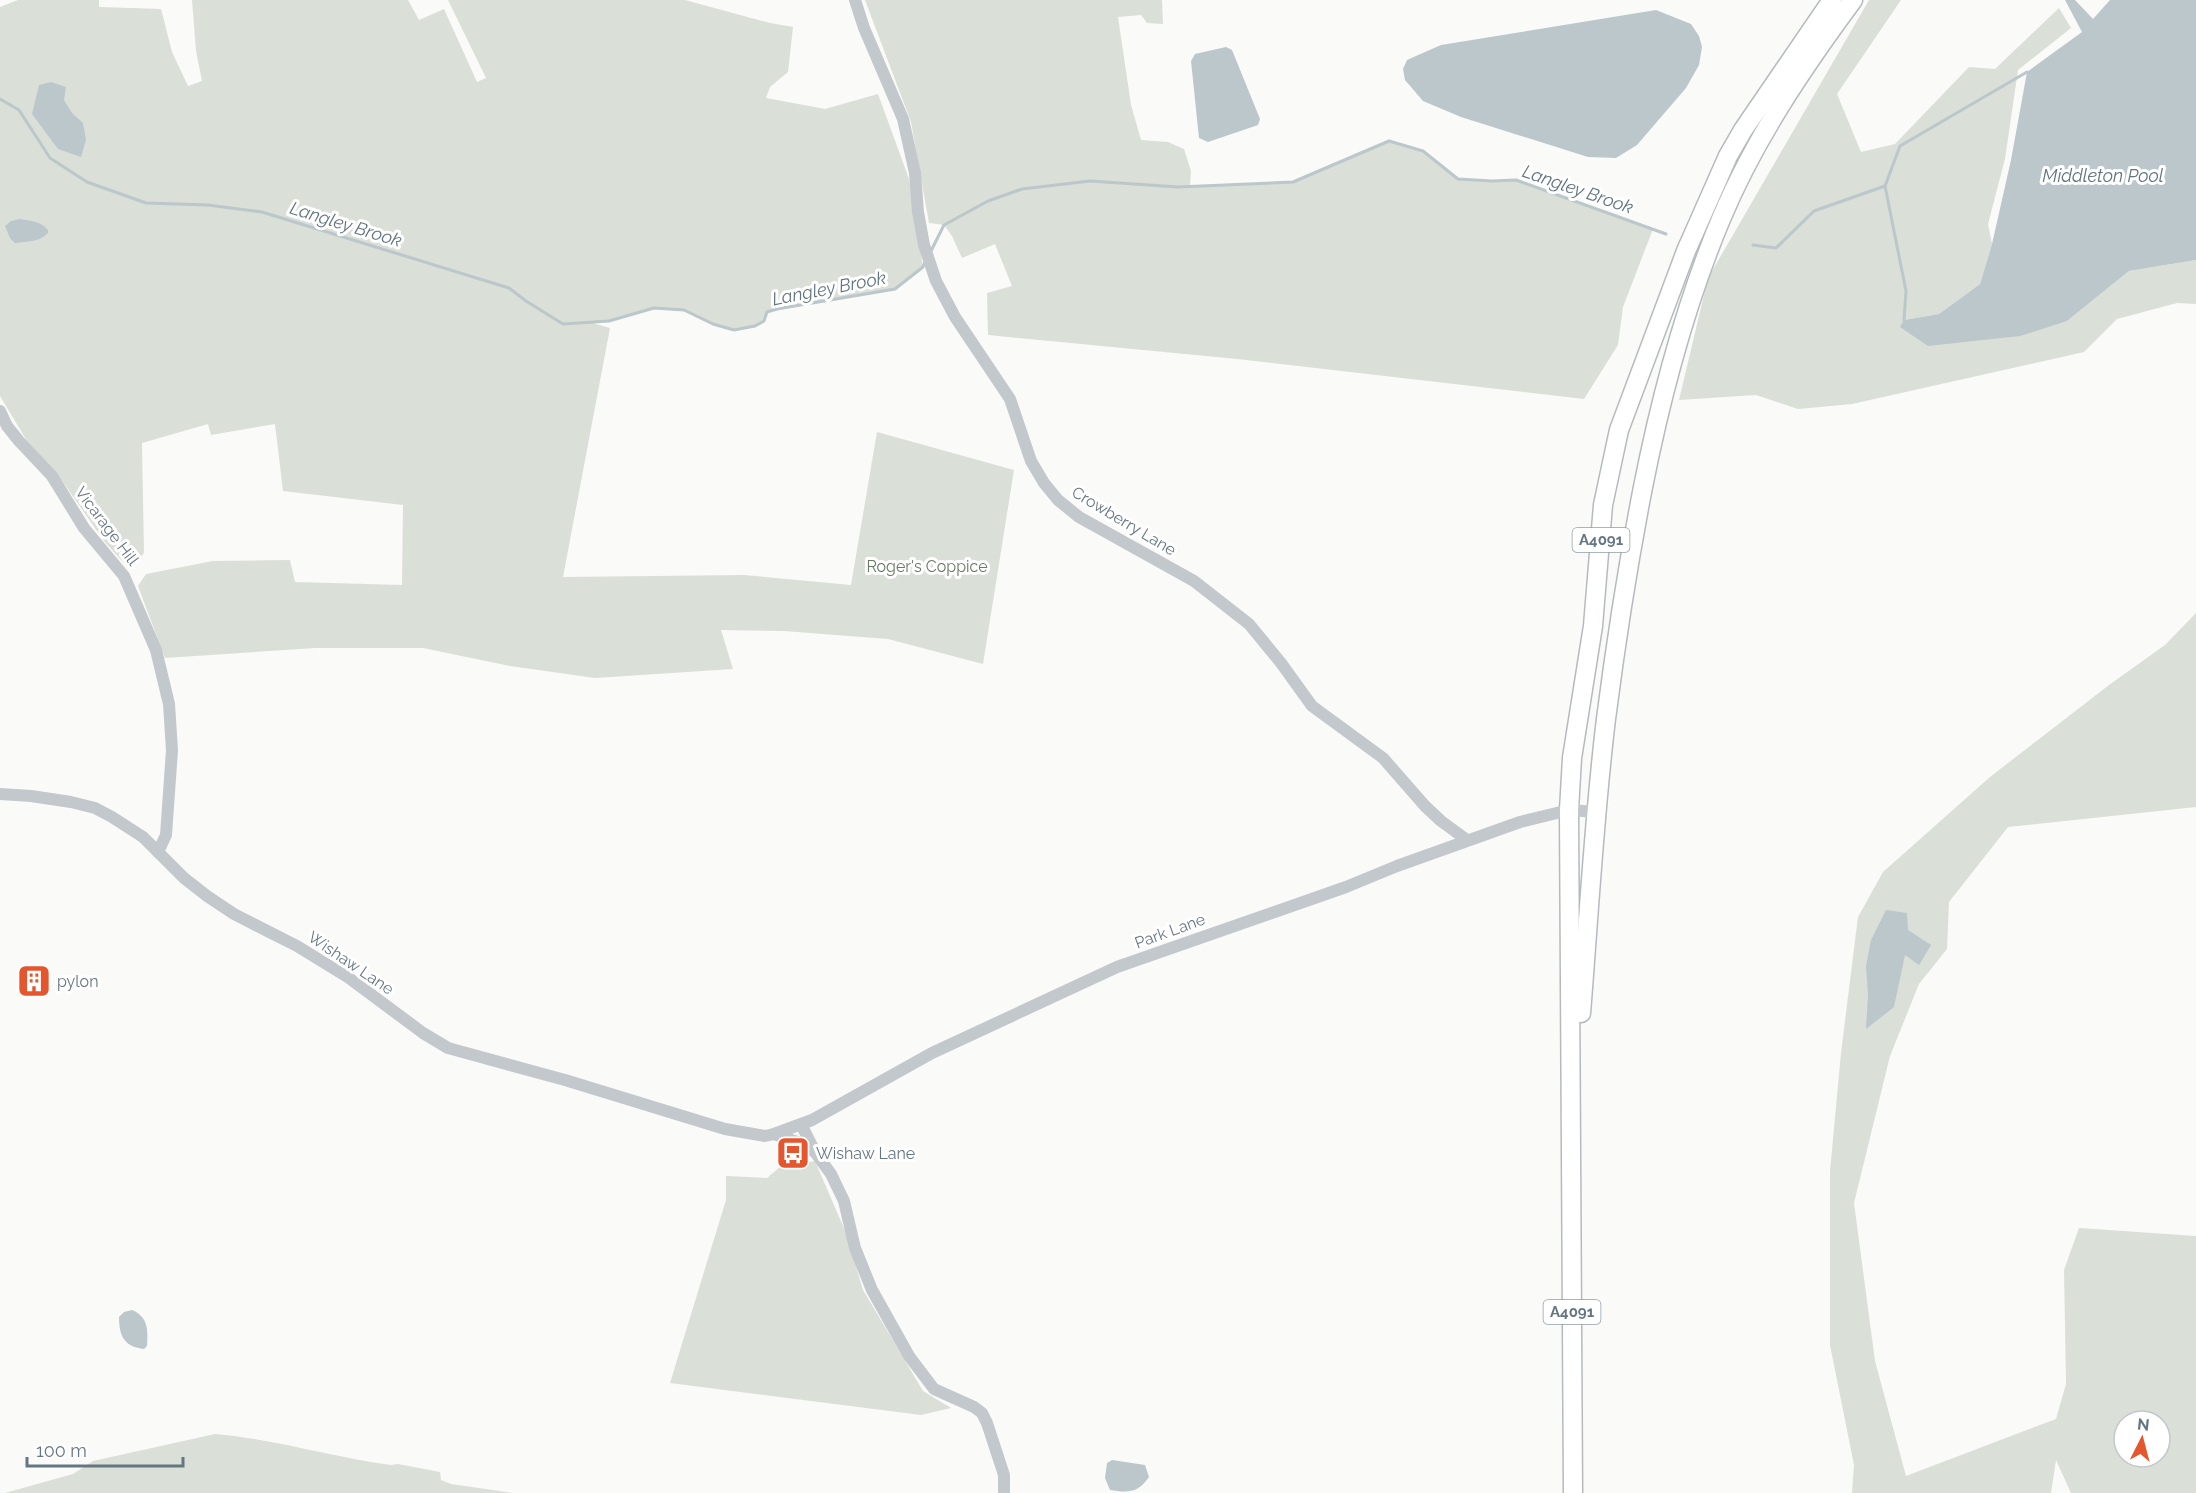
<svg xmlns="http://www.w3.org/2000/svg" width="2196" height="1493" viewBox="0 0 2196 1493" font-family="Raleway,sans-serif">
<style>
.green{fill:#dadfd7;fill-rule:evenodd}
.water{fill:#bbc7cb}
.lines{fill:none;stroke-linecap:round;stroke-linejoin:round}
.stream{stroke:#bbc7cb;stroke-width:3}
.primary-casing{stroke:#b5babe;stroke-width:21}
.street{stroke:#c3c8cc;stroke-width:12}
.primary{stroke:#fff;stroke-width:18}
.labels{text-anchor:middle;dominant-baseline:central;stroke-width:6;stroke-linejoin:round;paint-order:stroke}
.shield{fill:#fff;stroke:#939fa8;stroke-width:1.5}
.shield-label{font-size:15px;font-weight:bold;fill:#657683}
.street-label{font-size:16px;fill:#657683;stroke:#fff}
.park-label{font-size:16px;fill:#687a64;stroke:#fff}
.poi-label{font-size:16px;fill:#657683;stroke:#fff;text-anchor:start}
.water-label{font-size:18px;font-style:italic;fill:#60757c;stroke:#fff}
</style>
<rect width="100%" height="100%" fill="#fafaf8"/>
<g class="green">
<path d="M18,0H99V7L161,9L172,52L188,86L202,81L196,51L192,0H408L419,20L444,9L477,82L486,78L448,0H685L770,23L793,27L788,72L770,87L766,98L825,109L878,94L909,179L923,267L895,289L767,312L764,321L755,326L734,330L713,324L684,310L655,308L609,321L589,322L610,328L563,577L744,575L851,585L877,432L1014,470L983,664L888,639L784,631L721,630L733,669L595,678L510,666L423,648H315L165,658L138,586L146,574L213,561L290,560L295,582L402,585L403,505L283,491L275,424L211,435L208,424L142,443L144,553L130,570L104,541L63,482L30,446L0,396V7Z"/>
<path d="M865,0H1162L1163,24L1147,23L1141,15L1118,17L1131,105L1141,140L1168,142L1184,149L1191,171L1190,186L1293,182L1389,141L1423,151L1458,179L1492,181L1516,180L1647,226L1653,229L1623,307L1618,345L1584,399L1237,359L988,335L987,293L1012,286L995,244L962,258L952,236L944,225L929,223L911,122Z"/>
<path d="M1869,0H1901L1837,94L1861,152L1895,144L1969,67L1995,69L2059,8L2071,28L2018,70L2005,159L1988,224L1992,244L1980,284L1939,314L1904,320L2067,321L2129,271L2196,260V304L2177,303L2117,319L2084,352L1852,404L1798,409L1756,395L1679,400L1708,278Z"/>
<path d="M2196,613V807L2008,827L1949,902L1947,949L1919,984L1890,1056L1854,1203L1875,1361L1906,1476L2056,1419L2066,1384L2064,1270L2079,1228L2196,1236V1493H2071L2056,1460L2051,1493H1852L1854,1465L1830,1345V1171L1841,1053L1858,917L1883,872L1990,777L2109,685L2165,645ZM2124,1421H2160V1457H2124Z"/>
<path d="M815,1161L846,1233L863,1290L923,1391L951,1408L921,1415L670,1383L726,1200V1176L767,1178L780,1167Z"/>
<path d="M215,1434C274,1439 332,1457 391,1465L398,1464L440,1472L441,1480L451,1484L513,1493H5L73,1474L93,1461Z"/>
</g>
<g class="water">
<path d="M2065,0H2075L2093,19L2110,0H2196V260L2129,271L2067,321L2020,336L1928,346L1900,327L1904,320L1939,314L1980,284L1992,244L2011,160L2027,72L2082,32Z"/>
<path d="M1656,10L1691,24L1699,36L1702,47L1699,65L1686,88L1637,145L1616,158L1588,157L1461,117L1423,101L1405,80L1403,69L1407,60L1441,45Z"/>
<path d="M1226,47L1232,50L1260,119L1258,125L1208,142L1199,138L1191,61L1195,54Z"/>
<path d="M51,82L66,87L64,100L72,113L83,123L86,140L81,157L58,149L32,114L39,85Z"/>
<path d="M20,219C31,221 40,221 48,230V233C38,243 28,241 15,243L10,238L5,226L11,221Z"/>
<path d="M1886,910L1907,913L1908,930L1931,945L1919,965L1905,955L1894,1007L1866,1029L1868,995L1866,966L1871,940Z"/>
<path d="M132,1310C148,1317 148,1329 147,1346L144,1349C125,1347 119,1337 119,1317L124,1312Z"/>
<path d="M1112,1460L1145,1465L1149,1477C1138,1493 1128,1493 1110,1490L1105,1478L1107,1463Z"/>
</g>
<g class="lines">
<g class="stream">
<path d="M0,99L19,110L50,158L87,182L146,203L208,205L262,212L509,288L526,301L563,324L609,321L654,308L684,310L713,324L734,330L755,326L764,321L767,312L777,309L895,289L923,267L925,262"/>
<path d="M1885,186L1900,146L2027,72"/>
<path d="M1753,245L1776,248L1814,211L1885,186L1906,291L1904,320"/>
<path d="M931,251L944,225L988,201L1022,189L1090,181L1178,187L1293,182L1389,141L1423,151L1458,179L1492,181L1516,180L1666,234"/>
</g>
<g class="primary-casing">
<g id="primary">
<path d="M1581,1013C1589,915 1594,817 1606,719C1616,641 1628,564 1643,487C1661,396 1685,305 1721,219C1754,140 1802,69 1853,0"/>
<path d="M1573,1493L1569,810L1572,758L1593,626L1603,505L1619,430L1686,251L1728,156L1743,130L1832,0"/>
</g>
</g>
<g class="street">
<path d="M855,0L864,28L903,119L915,173L918,212L924,245L936,281L955,317L1010,399L1031,461L1044,483L1058,500L1079,517L1194,581L1249,624L1281,663L1312,706L1383,758L1425,806L1441,821L1467,840"/>
<path d="M0,411L7,426L19,441L52,476L84,528L124,576L156,650L169,704L172,750L166,835L158,852"/>
<path d="M0,794L31,796L71,802L95,808L112,817L143,837L184,878L207,896L234,914L297,946L349,978L423,1033L448,1048L565,1080L725,1129L765,1136L774,1134L800,1143L815,1152"/>
<path d="M801,1124L815,1152L831,1174L844,1201L855,1248L872,1290L909,1356L934,1389L974,1407L982,1413L987,1423L1004,1475V1493"/>
<path d="M774,1134L812,1120L932,1053L1117,967L1346,887L1397,866L1520,822L1569,810L1597,812"/>
</g>
<use href="#primary" class="primary"/>
</g>
<defs>
<g id="building-square" transform="scale(1.725)"><rect x="-9" y="-9" width="18" height="18" rx="4" fill="#e4572e" stroke="#fff"/><path d="M-4-6H4V6H1V3H-1V6H-4ZM-2.5-4.3h1.7v1.8h-1.7ZM.8-4.3h1.7v1.8H.8ZM-2.5-1h1.7V.8h-1.7ZM.8-1h1.7V.8H.8Z" fill="#fff"/></g>
<g id="bus-square" transform="scale(1.725)"><rect x="-9" y="-9" width="18" height="18" rx="4" fill="#e4572e" stroke="#fff"/><path d="M-5-6H5V4H4V6H2V4H-2V6H-4V4H-5ZM-3.5-4V0h7V-4ZM-3.5 1.2v1.5H-2V1.2ZM2 1.2v1.5H3.5V1.2Z" fill="#fff"/></g>
</defs>
<g fill-rule="evenodd">
<use href="#building-square" x="34" y="981"/>
<use href="#bus-square" x="793" y="1153"/>
</g>
<g class="labels">
<g class="shield">
<rect x="1572.5" y="528" width="57" height="24" rx="4.5"/>
<rect x="1543.5" y="1300" width="57" height="24" rx="4.5"/>
</g>
<g class="shield-label">
<text x="1601" y="540">A4091</text>
<text x="1572" y="1312">A4091</text>
</g>
<g class="street-label">
<text transform="translate(1124 521) rotate(31)">Crowberry Lane</text>
<text transform="translate(107 526) rotate(53)">Vicarage Hill</text>
<text transform="translate(1170 931) rotate(-20)">Park Lane</text>
<text transform="translate(351 963) rotate(34)">Wishaw Lane</text>
</g>
<g class="park-label">
<text x="927" y="566">Roger's Coppice</text>
</g>
<g class="poi-label">
<text x="57" y="981">pylon</text>
<text x="816" y="1153">Wishaw Lane</text>
</g>
<g class="water-label">
<text x="2103" y="175">Middleton Pool</text>
<text transform="translate(1578 189) rotate(19)">Langley Brook</text>
<text transform="translate(346 224) rotate(17)">Langley Brook</text>
<text transform="translate(829 288) rotate(-11)">Langley Brook</text>
</g>
</g>
<g transform="translate(2142 1439) rotate(6)"><circle r="28" fill="#ffffff" stroke="#c1c8cd" stroke-width="1.5"/>
<path d="M0-4.5L10 22L0 15L-10 22Z" fill="#e4572e"/>
<text y="-9" font-size="16" font-weight="bold" text-anchor="middle" fill="#657683">N</text>
</g>
<path d="M27 1457v9h156v-9" fill="none" stroke="#657683" stroke-width="3"/>
<text x="36" y="1457" font-size="18" fill="#657683" stroke="#ffffff" stroke-width="4.5" paint-order="stroke">100 m</text>
</svg>
